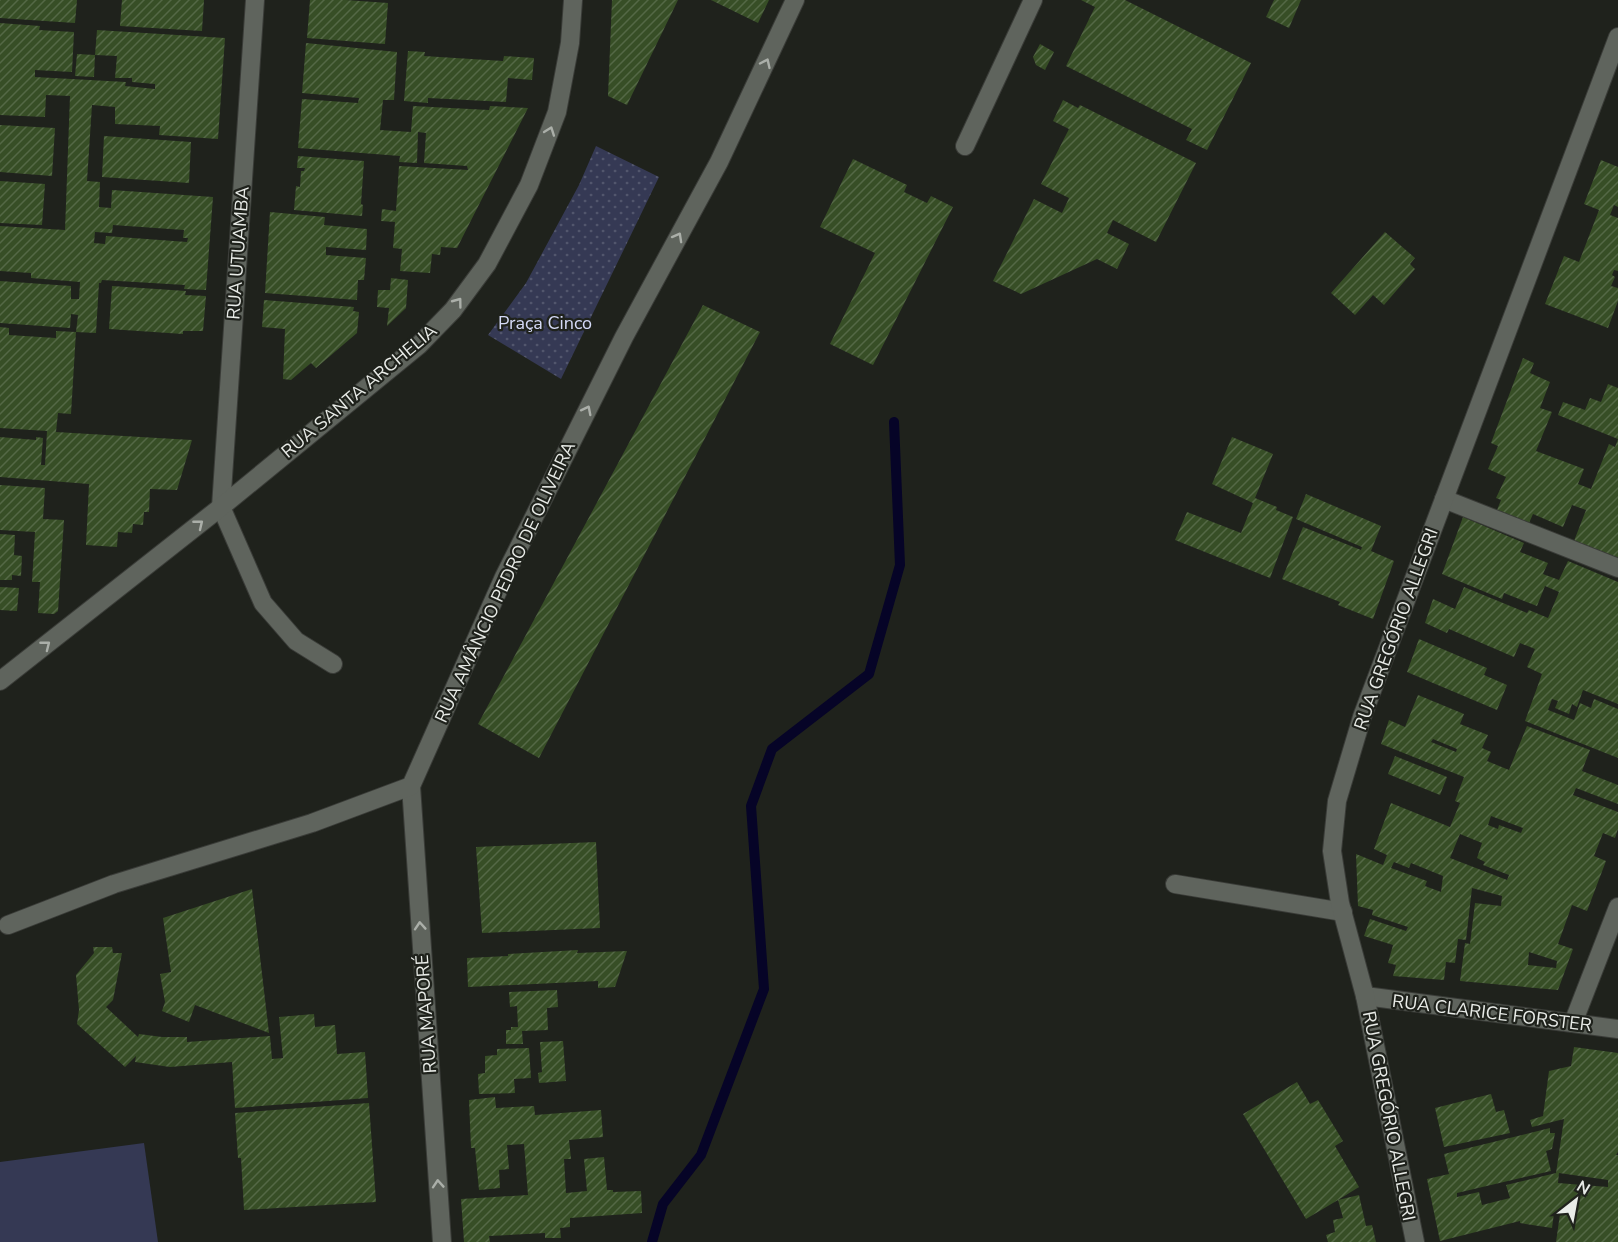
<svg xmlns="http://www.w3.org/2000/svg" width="1618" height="1242" viewBox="0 0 1618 1242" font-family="'Nunito Sans',sans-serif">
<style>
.park{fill:url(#park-dots)}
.pitch{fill:#353954}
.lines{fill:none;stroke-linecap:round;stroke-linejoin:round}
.stream{stroke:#060427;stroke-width:10}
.building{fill:url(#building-hatch);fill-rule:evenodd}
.minor-casing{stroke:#3a3c38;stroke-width:20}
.minor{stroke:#5f645d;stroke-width:18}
.oneway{stroke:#abafa9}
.labels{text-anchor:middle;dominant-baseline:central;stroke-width:4.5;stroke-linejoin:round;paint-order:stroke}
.street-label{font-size:18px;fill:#e9ece8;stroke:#1f221c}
.park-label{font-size:18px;fill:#d5daf7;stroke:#1f221c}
</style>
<defs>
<pattern id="park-dots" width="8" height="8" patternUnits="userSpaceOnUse" patternTransform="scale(1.5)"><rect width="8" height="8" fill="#353954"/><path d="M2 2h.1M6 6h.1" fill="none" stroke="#52566d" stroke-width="1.8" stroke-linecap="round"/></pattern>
<pattern id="building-hatch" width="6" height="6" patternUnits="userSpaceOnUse" patternTransform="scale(1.5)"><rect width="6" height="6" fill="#374e26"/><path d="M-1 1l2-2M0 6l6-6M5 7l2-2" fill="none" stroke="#546846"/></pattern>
</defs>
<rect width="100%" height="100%" fill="#1f221c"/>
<path class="park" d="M596,146L659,177L561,379L488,335L526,283L579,185Z"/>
<path class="pitch" d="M144,1143L158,1242H0V1162Z"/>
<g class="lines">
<path class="stream" d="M652,1242L663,1204L701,1155L764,989L751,806L772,749L869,674L900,565L894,422"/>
</g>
<g class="building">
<path d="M0,0H77L75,23L0,18Z"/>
<path d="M122,0H204L202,31L120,26Z"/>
<path d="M310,0H346L388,3L385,44L307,38Z"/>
<path d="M612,0H678L627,105L608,96Z"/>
<path d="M711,0H769L758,23Z"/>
<path d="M1081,0H1125L1251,63L1207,150L1186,140L1192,129L1066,66L1095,7Z"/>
<path d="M1274,0H1301L1289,28L1266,17Z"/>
<path d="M0,23L40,26L39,30L74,32L72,72L35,70V77L126,82L125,86L155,89V84L132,82V78H115L117,56L95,55L97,30L225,38L218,139L159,135L160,126L115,124V107L92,105L87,181L100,182L99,207L111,208L112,190L213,197L206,290L184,289L185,285L102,280L101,283H99L96,333L76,332L78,315L71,314L70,328L0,323V281L71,286V299H79L80,282L31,278V273L0,271V226L65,230L70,96L46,95L45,117L0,115ZM113,225L184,230L183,238H188L187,242L106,236L105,244L94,243L95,232L112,233Z"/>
<path d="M306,43L397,52L394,100H383L380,130L411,132L413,106L489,110L490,106L528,108L457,248L441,247L440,255L432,254L430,273L400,271L402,249L393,248L395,222L381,221L382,209L396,211L399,166L468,170L467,166L424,163L426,133L418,132L417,163L399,162L400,156L298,148L302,99L358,103L359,98L302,93Z"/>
<path d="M1040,44L1054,52L1045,70L1036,65L1033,57Z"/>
<path d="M408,51L425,52L424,56L503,61L504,56L534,58L532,80L508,78L506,102L428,98V103L404,101Z"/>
<path d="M77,54L95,55L94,77L75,76Z"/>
<path d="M1063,100L1078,108L1080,105L1196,163L1156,242L1113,220L1107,233L1129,244L1117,269L1097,259L1021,294L993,281L1034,199L1062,213L1069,198L1041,184L1069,129L1053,121Z"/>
<path d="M0,125L55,128L52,176L0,172Z"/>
<path d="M104,136L191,142L189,183L102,177Z"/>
<path d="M298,156L364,161L361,204L363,205L362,216L294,210L296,186L300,187L301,171H304L305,168H297Z"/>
<path d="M853,159L907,185L904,192L927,203L931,196L953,207L873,365L830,344L875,253L820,227Z"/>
<path d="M1601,160L1618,167V207L1614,205L1610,215L1618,218V271L1614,270L1612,275L1615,277L1611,286L1618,288V301L1608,328L1545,304L1564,256L1579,262L1599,210L1584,204Z"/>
<path d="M0,181L45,184L42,225L0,223Z"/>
<path d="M270,212L325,217L324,225L367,229L366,250L326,247V255L366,258L364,280H358L357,300L265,293Z"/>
<path d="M1385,232L1415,258L1410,264L1415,269L1384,305L1373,295L1355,315L1331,293Z"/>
<path d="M391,278L408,280L406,308L387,326L389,308L377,307L378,290H390Z"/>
<path d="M112,286L186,291L185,295L206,296L203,331H183V334L109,329Z"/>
<path d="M264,300L354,307L353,311L359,312L357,333L316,368L311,363L291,380L283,379L285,329L262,327Z"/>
<path d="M703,305L760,332L539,758L478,724Z"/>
<path d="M0,327L9,328V335L56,338V331L76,332L71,414L58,413L56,432L192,440L177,490L150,489L149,512H144L143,525L133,524L132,533L118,532L117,547L86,545L89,484L0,477V437L36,440V437L43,438L41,465H45L47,431L0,428Z"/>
<path d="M1523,358L1534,363L1530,373L1550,382L1540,408L1552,412L1536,451L1584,469L1578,484L1591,489L1609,444L1615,447L1618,439V559L1574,541L1586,510L1572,505L1563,527L1533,514L1529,523L1497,510L1501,500L1496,498L1506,477L1488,469L1498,446L1491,443Z"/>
<path d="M1608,384L1618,388V439L1558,415L1563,402L1585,410L1590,398L1601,402Z"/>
<path d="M1232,437L1273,454L1255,498L1277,507L1276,510L1293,517L1270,578L1175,540L1187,512L1241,533L1253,503L1212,484Z"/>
<path d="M0,485L45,488L43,519L64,520L58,611L54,614L38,613L40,582H32L35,532L0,530Z"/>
<path d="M1306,494L1381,526L1371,551L1394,561L1373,619L1338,605L1340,602L1282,579L1303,527L1361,550L1362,547L1296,519Z"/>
<path d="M1463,517L1524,543L1520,552L1548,563L1543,574L1559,580L1568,561L1618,582V704L1583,690L1577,707L1572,704L1569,714L1555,708L1558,701L1552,699L1548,710L1574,720L1580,703L1591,708L1594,699L1618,709V758L1525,721L1542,674L1527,667L1535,649L1520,643L1514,657L1449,629L1447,633L1425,623L1433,599L1455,609L1464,587L1527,613L1529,610L1548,618L1559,592L1545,586L1537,606L1504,593L1502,599L1442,574Z"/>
<path d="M0,534L15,535L14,555L22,556L21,576L12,575V580H0Z"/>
<path d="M0,587L19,588L17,611L0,610Z"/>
<path d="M1419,639L1487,668L1484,675L1507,685L1497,710L1407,672Z"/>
<path d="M1418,695L1464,714L1460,724L1488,735L1482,748L1491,752L1487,761L1509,770L1527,726L1590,750L1582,771L1618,785V804L1576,788L1573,795L1618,812V829L1615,838L1603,833L1594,856L1606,861L1587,911L1572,905L1558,944L1573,949L1558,990L1460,981L1465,943L1470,944L1475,903L1501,906L1502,896L1472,888L1466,940L1458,939L1455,963L1446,962L1444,980L1393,976L1396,965L1388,963L1393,945L1364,936L1370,919L1406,931L1408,927L1372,915L1373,910L1358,906L1356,854L1383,865L1387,855L1374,849L1391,803L1450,827L1460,803L1455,801L1464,777L1381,744L1389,720L1405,727ZM1433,739L1457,749L1456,752L1431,742ZM1491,816L1523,828L1521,833L1499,825L1498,829L1488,825ZM1460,834L1482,843L1477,858L1485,862L1483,865L1509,875L1507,880L1450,858ZM1394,862L1409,868L1411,863L1443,876L1441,892L1425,886L1427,881L1391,868ZM1529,952L1557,961L1556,968L1528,965Z"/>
<path d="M1395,756L1447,777L1440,795L1388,774Z"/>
<path d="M596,842L600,928L482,933L476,847Z"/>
<path d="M252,889L269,1033L195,1005L189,1022L162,1011L165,1002L160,974L171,972L163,918Z"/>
<path d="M93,947H112L113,953H122L113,1000L106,1007L138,1037L139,1034L162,1037H187V1042L270,1036L272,1059L283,1058L279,1017L314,1014L315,1027L335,1025L337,1054L365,1052L368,1098L235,1108L232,1062L170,1067L135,1062L136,1056L125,1067L77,1024L79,1010L76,975L94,953Z"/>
<path d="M578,950L577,953L627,951L615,987L598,988V981L468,987L467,958L508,956V954Z"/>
<path d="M557,990L558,1007L547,1008L548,1030L522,1031L523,1044H506V1030H511V1027H518L517,1006L510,1007L509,992Z"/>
<path d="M563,1041L566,1081L539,1083L538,1073L542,1072L540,1042Z"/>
<path d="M1574,1047L1618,1053V1152L1616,1155H1618V1242H1556L1560,1214L1554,1213L1552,1228L1520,1223V1221L1440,1241L1427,1179L1449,1174L1444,1154L1550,1128V1133H1555L1552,1149L1546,1151L1551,1171L1457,1193V1197L1479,1192L1482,1205L1510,1198L1506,1185L1556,1173L1564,1119L1532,1127L1530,1120L1543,1116L1549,1071L1571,1066ZM1559,1173L1608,1180V1187L1558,1183Z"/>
<path d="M529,1048L531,1078L514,1079L515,1093L479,1094L478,1074L485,1073V1056L497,1055V1049Z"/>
<path d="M1297,1082L1310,1104L1318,1100L1343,1141L1335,1146L1359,1187L1338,1200L1359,1195L1366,1226L1372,1225L1376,1242H1328L1326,1235L1335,1232L1333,1220L1343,1218L1338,1200L1306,1219L1243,1114Z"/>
<path d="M1491,1094L1496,1112L1504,1110L1510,1133L1444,1147L1435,1108Z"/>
<path d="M495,1097L496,1108L534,1106L535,1115L601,1110L603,1137L569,1140L571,1159H564L566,1193L587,1191L584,1159L604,1157L607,1190H613V1192L641,1191L642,1213L570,1218V1227L560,1228L561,1238H545V1233L489,1236L490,1242H464L461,1199L528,1195L524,1144L507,1145L509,1169L499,1170L500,1188L479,1190L475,1148H471L469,1100Z"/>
<path d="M369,1103L376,1202L244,1210L241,1158H238L235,1113Z"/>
</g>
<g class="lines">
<g class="minor-casing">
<g id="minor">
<path d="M255,0L221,507L263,603L296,641L333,664"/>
<path d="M965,146L1033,0"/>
<path d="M1444,499L1618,568"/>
<path d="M0,681L221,507L419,345L453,310L487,264L529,185L557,112L570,43L573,0"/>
<path d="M411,786L442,1242"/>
<path d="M1175,884L1343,912"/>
<path d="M8,925L114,884L312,823L411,786L504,577L624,337L719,162L795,0"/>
<path d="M1365,996L1618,1029"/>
<path d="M1573,1023L1618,907"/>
<path d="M1415,1242L1365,996L1340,903L1332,851L1337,801L1362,717L1618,37"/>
</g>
</g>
<use href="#minor" class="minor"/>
</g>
<defs><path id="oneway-chevron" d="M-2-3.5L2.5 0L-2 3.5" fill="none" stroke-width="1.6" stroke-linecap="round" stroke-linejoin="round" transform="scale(1.5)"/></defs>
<g class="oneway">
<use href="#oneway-chevron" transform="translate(766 63) rotate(-65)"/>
<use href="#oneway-chevron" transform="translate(550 131) rotate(-70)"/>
<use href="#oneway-chevron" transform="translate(678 237) rotate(-61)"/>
<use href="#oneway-chevron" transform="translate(458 302) rotate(-53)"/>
<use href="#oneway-chevron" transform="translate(587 410) rotate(-63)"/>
<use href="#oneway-chevron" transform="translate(199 524) rotate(-39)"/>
<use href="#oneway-chevron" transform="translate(46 645) rotate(-38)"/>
<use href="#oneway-chevron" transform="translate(420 926) rotate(-94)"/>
<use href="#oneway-chevron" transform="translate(438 1184) rotate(-94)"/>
</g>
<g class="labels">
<g class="street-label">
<text transform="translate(238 253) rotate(-86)">RUA UTUAMBA</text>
<text transform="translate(359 391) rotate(-40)">RUA SANTA ARCHELIA</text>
<text transform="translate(505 582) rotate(-65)">RUA AMÂNCIO PEDRO DE OLIVEIRA</text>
<text transform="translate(1396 629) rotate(-70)">RUA GREGÓRIO ALLEGRI</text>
<text transform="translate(1492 1013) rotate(7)">RUA CLARICE FORSTER</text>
<text transform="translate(426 1014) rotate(-94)">RUA MAPORÉ</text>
<text transform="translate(1389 1116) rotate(79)">RUA GREGÓRIO ALLEGRI</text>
</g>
<g class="park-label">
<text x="545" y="323">Praça Cinco</text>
</g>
</g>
<g transform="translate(1576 1200) rotate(31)" stroke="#1f221c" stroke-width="4.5" paint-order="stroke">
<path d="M0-4.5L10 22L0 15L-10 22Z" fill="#e9ece8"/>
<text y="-9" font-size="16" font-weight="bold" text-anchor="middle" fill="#e9ece8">N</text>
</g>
</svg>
